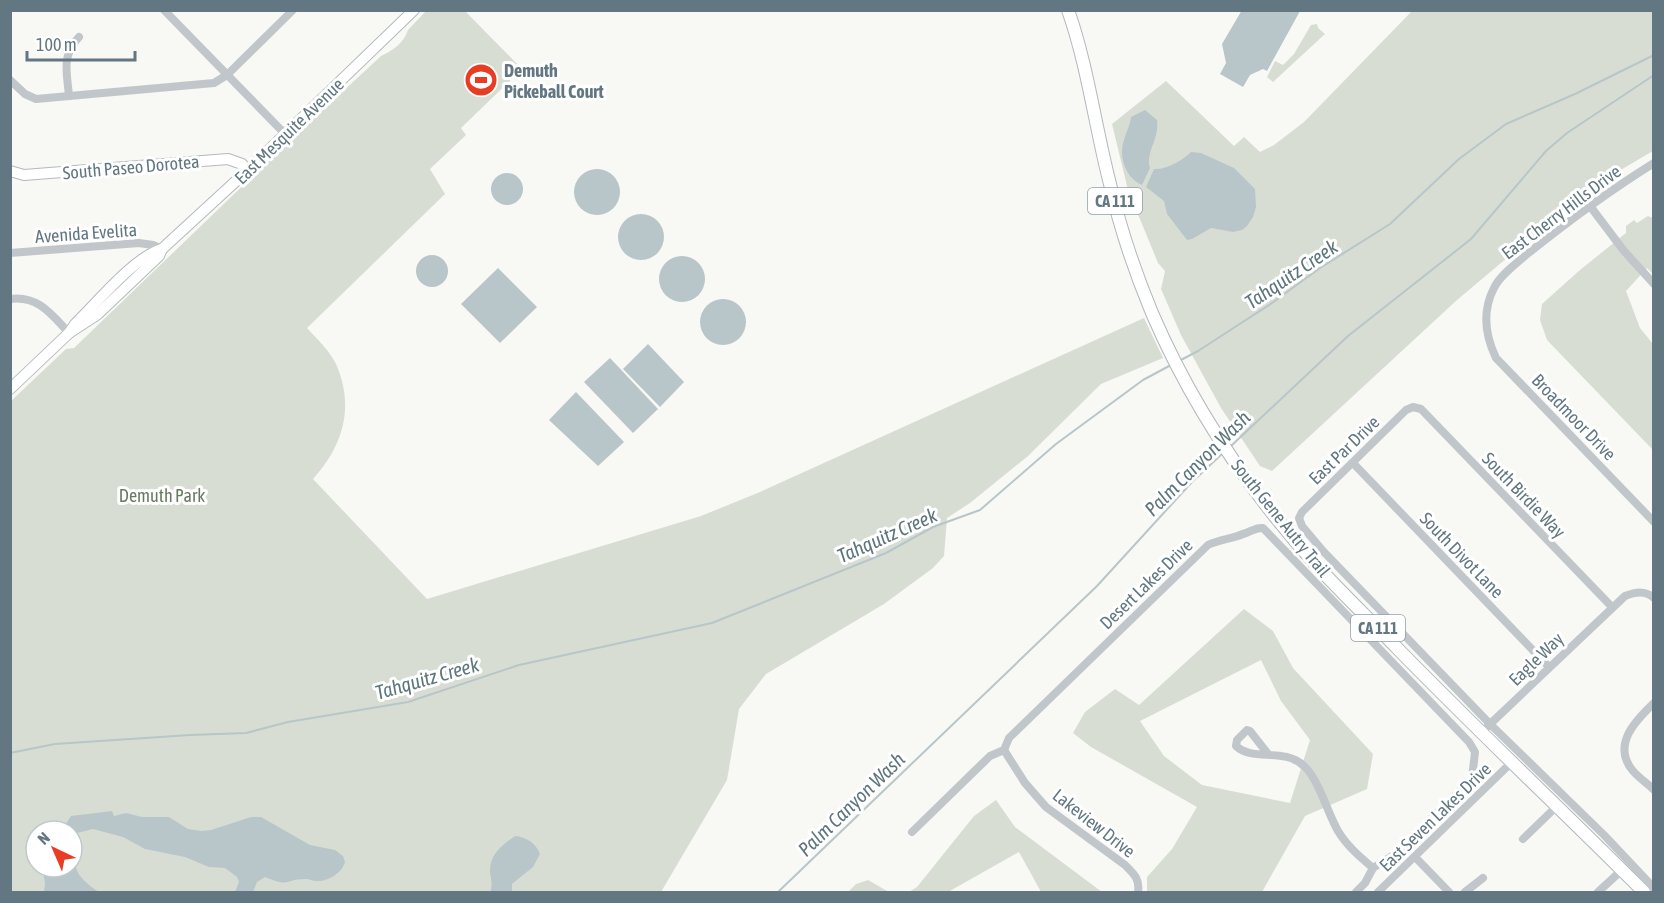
<svg xmlns="http://www.w3.org/2000/svg" width="1664" height="903" viewBox="0 0 1664 903" font-family="'Asap Condensed',sans-serif">
<style>
.green{fill:#d8ddd4;fill-rule:evenodd}
.water{fill:#b8c6c9}
.lines{fill:none;stroke-linecap:round;stroke-linejoin:round}
.stream{stroke:#b8c6c9;stroke-width:2}
.secondary-casing{stroke:#b3babe;stroke-width:12}
.primary-casing{stroke:#b2b8bc;stroke-width:14}
.street{stroke:#c0c6c9;stroke-width:8}
.secondary{stroke:#fff;stroke-width:10}
.primary{stroke:#fff;stroke-width:12}
.labels{text-anchor:middle;dominant-baseline:central;stroke-width:6;stroke-linejoin:round;paint-order:stroke}
.shield{fill:#fff;stroke:#91a0a7;stroke-width:1.5}
.shield-label{font-size:16px;font-weight:bold;fill:#627781}
.poi-label{font-size:18px;font-weight:bold;fill:#627781;stroke:#fff;text-anchor:start}
.street-label{font-size:18px;fill:#627781;stroke:#fff}
.park-label{font-size:18px;fill:#687961;stroke:#fff}
.water-label{font-size:20px;font-style:italic;fill:#5d767c;stroke:#fff}
</style>
<rect width="100%" height="100%" fill="#f8f8f5"/>
<g class="green">
<path d="M426,11H465L522,69L523,77L521,79L516,75L461,128L466,135L430,169L445,194L307,328C317,339 330,351 336,364C355,407 343,446 313,479L427,599L701,516L760,492L1144,318L1163,358L1101,384L1028,456L970,503L947,518L944,556L933,568L884,604L766,674L739,709L727,780L661,892H11V401L66,349L74,348L285,145L381,56C393,50 403,44 408,30ZM36,831H72V867H36Z"/>
<path d="M1412,11H1653V151L1624,168L1501,263L1457,300L1272,471L1260,466L1221,408L1181,335L1161,289L1165,271L1158,263L1128,190L1112,124L1166,81L1234,146L1244,137L1260,152L1274,145L1304,122Z"/>
<path d="M1317,24L1318,28L1325,34L1273,82L1267,77L1275,61L1283,65L1294,54L1311,25Z"/>
<path d="M1648,216L1653,218V274L1647,268L1626,291L1640,328L1653,344V450L1547,340L1540,320L1542,304L1580,270L1626,233V226L1634,220L1637,223Z"/>
<path d="M1244,609L1273,631L1293,668L1373,754L1367,789L1305,816L1262,892H1145L1147,891V877L1172,849L1197,807L1091,747L1073,733L1085,712L1115,689L1139,705ZM1261,660L1281,701L1310,740L1290,803L1202,785L1164,756L1140,721Z"/>
<path d="M996,800L1015,827L1102,892H1041L1019,852L948,892H909L917,887L974,816Z"/>
<path d="M868,880L889,892H848L856,884Z"/>
</g>
<g class="water">
<path d="M1242,10L1300,11L1267,71L1263,69L1250,75L1243,87L1220,74L1226,63L1222,44Z"/>
<path d="M1145,110L1157,120C1160,138 1145,153 1150,168L1142,185C1126,178 1118,157 1124,140C1126,132 1130,126 1131,117Z"/>
<path d="M1191,152L1201,153L1234,168L1255,189L1256,207L1253,217L1247,226L1242,230L1233,232L1211,228L1192,239L1187,240L1167,214L1164,201L1146,187L1154,169C1166,170 1183,160 1191,152Z"/>
<circle cx="597" cy="192" r="23"/>
<circle cx="507" cy="189" r="16"/>
<circle cx="641" cy="237" r="23"/>
<circle cx="432" cy="271" r="16"/>
<circle cx="682" cy="279" r="23"/>
<path d="M498,268L537,307L500,343L461,304Z"/>
<circle cx="723" cy="322" r="23"/>
<path d="M648,344L684,382L660,407L623,369Z"/>
<path d="M610,358L658,409L633,433L584,382Z"/>
<path d="M576,392L624,442L598,466L549,420Z"/>
<path d="M112,811L114,816L126,813L142,817H169L188,829L201,831L211,830L251,817H261L310,845L335,850L343,856L345,862C342,873 328,882 316,881C312,881 310,879 306,879C285,879 290,888 265,877L257,882L253,892H235L239,882L237,877L225,868L209,867L185,857L145,849L123,837L93,829L77,833L72,838V831H61L71,816Z"/>
<path d="M515,836C526,837 536,843 540,854L533,867L512,884V892H490C493,886 491,879 490,872C489,855 502,845 515,836Z"/>
<path d="M72,844C75,870 76,877 99,892H44L45,883L42,867H72Z"/>
</g>
<g class="lines">
<g class="stream">
<path d="M1179,361L1198,351L1272,303L1320,268L1390,224L1459,159L1506,124L1575,94L1654,55"/>
<path d="M1231,446L1348,336L1471,239L1546,151L1567,133L1654,75"/>
<path d="M10,753L55,744L190,735L246,733L288,722L408,702L519,665L712,623L886,553L933,527L980,510L1056,444L1143,380L1171,365"/>
<path d="M778,892L1097,586L1192,482L1224,452"/>
</g>
<g class="secondary-casing">
<g id="secondary">
<path d="M10,171L24,175L228,159L242,164L248,170"/>
<path d="M69,333L98,314L159,256L162,249L248,170L414,10"/>
<path d="M10,389L69,333L75,324C97,303 134,257 162,249"/>
</g>
</g>
<g class="primary-casing">
<path id="primary" d="M1068,10C1088,67 1095,126 1110,184C1120,228 1135,272 1152,313C1192,406 1250,492 1318,567C1343,594 1371,621 1397,648C1478,731 1562,810 1644,892"/>
</g>
<g class="street">
<path d="M164,10L285,134"/>
<path d="M10,80L25,94L36,99L214,83L227,75L293,10"/>
<path d="M69,96C67,72 61,56 79,37"/>
<path d="M1654,163C1609,191 1567,222 1526,255C1516,264 1500,275 1494,288C1482,311 1485,335 1496,358L1654,522"/>
<path d="M1590,206L1624,251L1654,284"/>
<path d="M10,253L139,243L153,245L162,249"/>
<path d="M10,299C38,295 52,315 69,333"/>
<path d="M1353,463L1549,667"/>
<path d="M1612,607L1421,409L1413,407L1406,410L1302,512L1299,518L1302,526L1323,551L1490,724L1604,835L1654,888"/>
<path d="M1654,703C1636,720 1611,745 1633,771C1639,778 1647,783 1654,790"/>
<path d="M1488,726L1625,596C1635,592 1645,590 1654,598"/>
<path d="M1004,750L1025,783L1046,807L1125,865C1134,874 1140,879 1138,892"/>
<path d="M1268,754L1250,731L1247,730L1237,740L1236,746C1253,762 1284,747 1304,766C1318,778 1328,814 1338,831C1347,846 1360,857 1373,868"/>
<path d="M912,832L990,756L1004,750L1009,738L1208,545C1220,539 1232,539 1243,534C1251,532 1255,527 1263,528L1469,742L1475,752L1472,779L1395,854L1373,868L1365,883L1356,892"/>
<path d="M1523,839L1557,806"/>
<path d="M1415,857L1449,892"/>
<path d="M1378,892L1512,762"/>
<path d="M1465,892L1483,878"/>
<path d="M1598,892L1622,870"/>
</g>
<use href="#secondary" class="secondary"/>
<use href="#primary" class="primary"/>
</g>
<defs>
<g id="stadium-disc" transform="scale(1.725)"><circle r="9.5" fill="#e93c24" stroke="#fff"/><path d="M0-5a6.5 5 0 1 0 0 10a6.5 5 0 1 0 0-10ZM-3.5-1.8h7v3.6h-7Z" fill="#fff"/></g>
</defs>
<g fill-rule="evenodd">
<use href="#stadium-disc" x="481" y="80"/>
</g>
<g class="labels">
<g class="shield">
<rect x="1088" y="188" width="54" height="26" rx="4.5"/>
<rect x="1351" y="615" width="54" height="26" rx="4.5"/>
</g>
<g class="shield-label">
<text x="1115" y="201">CA 111</text>
<text x="1378" y="628">CA 111</text>
</g>
<g class="poi-label">
<text x="504" y="70">Demuth<tspan x="504" dy="21">Pickeball Court</tspan></text>
</g>
<g class="street-label">
<text transform="translate(289 131) rotate(-44)">East Mesquite Avenue</text>
<text transform="translate(131 167) rotate(-5)">South Paseo Dorotea</text>
<text transform="translate(1561 212) rotate(-37)">East Cherry Hills Drive</text>
<text transform="translate(86 233) rotate(-4)">Avenida Evelita</text>
<text transform="translate(1574 417) rotate(46)">Broadmoor Drive</text>
<text transform="translate(1344 450) rotate(-44)">East Par Drive</text>
<text transform="translate(1524 495) rotate(46)">South Birdie Way</text>
<text transform="translate(1281 518) rotate(51)">South Gene Autry Trail</text>
<text transform="translate(1462 555) rotate(46)">South Divot Lane</text>
<text transform="translate(1146 584) rotate(-44)">Desert Lakes Drive</text>
<text transform="translate(1536 659) rotate(-44)">Eagle Way</text>
<text transform="translate(1435 817) rotate(-44)">East Seven Lakes Drive</text>
<text transform="translate(1094 823) rotate(38)">Lakeview Drive</text>
</g>
<g class="park-label">
<text x="162" y="495">Demuth Park</text>
</g>
<g class="water-label">
<text transform="translate(1291 274) rotate(-34)">Tahquitz Creek</text>
<text transform="translate(1197 463) rotate(-45)">Palm Canyon Wash</text>
<text transform="translate(887 535) rotate(-24)">Tahquitz Creek</text>
<text transform="translate(427 678) rotate(-16)">Tahquitz Creek</text>
<text transform="translate(851 804) rotate(-44)">Palm Canyon Wash</text>
</g>
</g>
<rect width="1664" height="903" fill="none" stroke="#627781" stroke-width="24"/>
<g transform="translate(54 849) rotate(316)"><circle r="28" fill="#ffffff" stroke="#c0c9cd" stroke-width="1.5"/>
<path d="M0-4.5L10 22L0 15L-10 22Z" fill="#e93c24"/>
<text y="-9" font-size="16" font-weight="bold" text-anchor="middle" fill="#627781">N</text>
</g>
<path d="M27 51v9h108v-9" fill="none" stroke="#627781" stroke-width="3"/>
<text x="36" y="51" font-size="18" fill="#627781" stroke="#ffffff" stroke-width="4.5" paint-order="stroke">100 m</text>
</svg>
